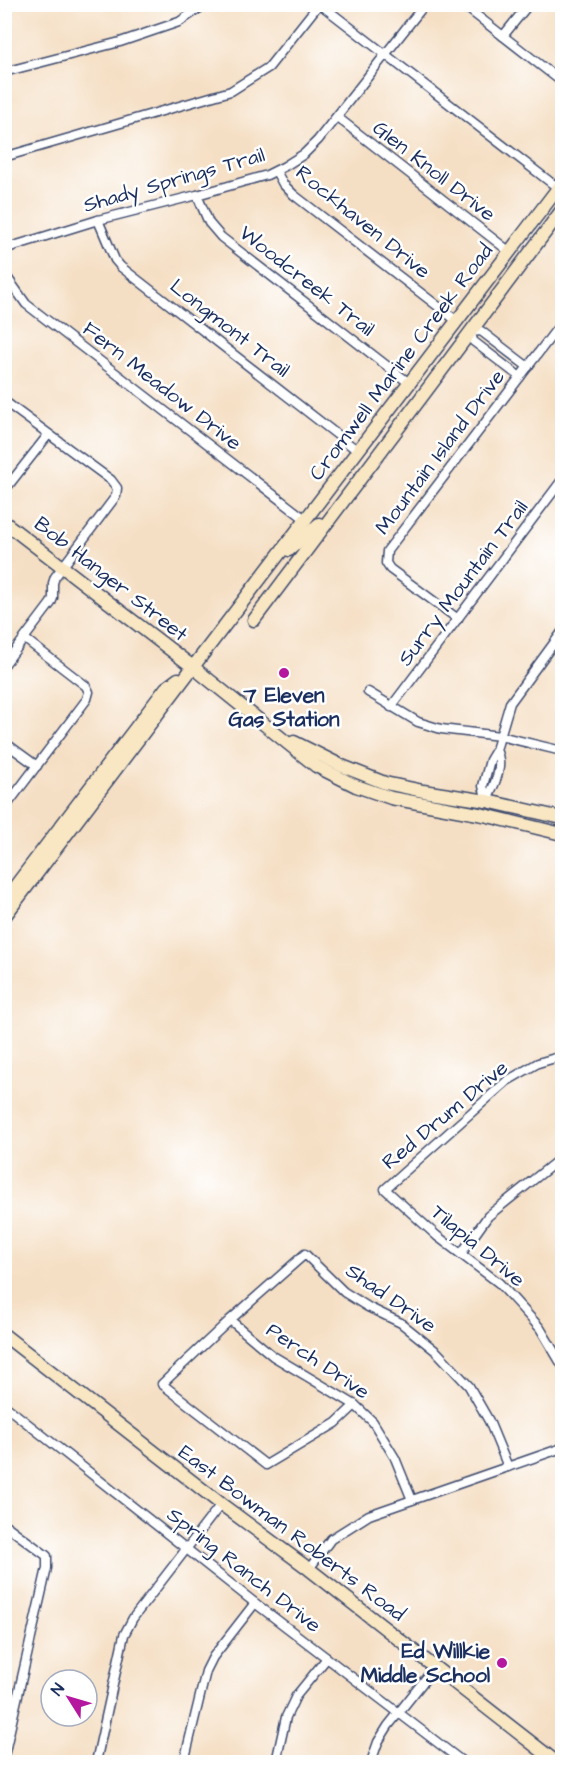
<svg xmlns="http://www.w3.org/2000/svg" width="567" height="1767" viewBox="0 0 567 1767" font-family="'Architects Daughter',sans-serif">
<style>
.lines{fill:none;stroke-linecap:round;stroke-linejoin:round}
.street-casing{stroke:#3c496d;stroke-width:11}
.secondary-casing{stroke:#3c496d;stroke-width:15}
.street{stroke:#fff;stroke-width:8}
.secondary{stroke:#f9e7c3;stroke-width:12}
.poi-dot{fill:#b5179e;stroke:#fff;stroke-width:2}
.labels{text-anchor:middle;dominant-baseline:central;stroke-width:5;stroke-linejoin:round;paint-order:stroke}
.street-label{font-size:21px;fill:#1b2f5e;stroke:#fff}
.poi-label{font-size:21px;font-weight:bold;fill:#1b2f5e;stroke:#fff}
</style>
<rect width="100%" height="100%" fill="#fff"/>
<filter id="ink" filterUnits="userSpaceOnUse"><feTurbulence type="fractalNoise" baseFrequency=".0167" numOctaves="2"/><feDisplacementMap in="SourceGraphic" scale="12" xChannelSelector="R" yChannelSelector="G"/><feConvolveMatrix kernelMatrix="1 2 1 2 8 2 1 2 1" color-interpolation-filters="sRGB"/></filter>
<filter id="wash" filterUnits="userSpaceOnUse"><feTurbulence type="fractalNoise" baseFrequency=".008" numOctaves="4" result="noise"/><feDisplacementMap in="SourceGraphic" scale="24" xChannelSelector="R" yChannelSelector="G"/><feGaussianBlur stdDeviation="1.35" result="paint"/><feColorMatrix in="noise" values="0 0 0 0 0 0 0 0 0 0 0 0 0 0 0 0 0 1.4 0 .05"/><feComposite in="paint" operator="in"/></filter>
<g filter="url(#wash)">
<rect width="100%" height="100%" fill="#f5dfc4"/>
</g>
<g filter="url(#ink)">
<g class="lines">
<g class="street-casing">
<g id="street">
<path d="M320,4L558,188"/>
<path d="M462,4L562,82"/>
<path d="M503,36L529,4"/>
<path d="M4,72L120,42L179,22L206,4"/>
<path d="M337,117L510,252"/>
<path d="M4,157L231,91L269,67L319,4"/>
<path d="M276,171L283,184L294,195L457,321"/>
<path d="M197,195L209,223L221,237L409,383"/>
<path d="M98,220L115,260L121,267L358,451"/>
<path d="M4,249L98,220L197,195L267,175L285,166L304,154L318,140L425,4"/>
<path d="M4,273L26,304L305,519"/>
<path d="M520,377L473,341L471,332L481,331L528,367"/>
<path d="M4,401L111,480L117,488L116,496L55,577L53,583V598L51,603L4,665"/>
<path d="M4,491L48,435"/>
<path d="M458,619L390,569L386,563L387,551L562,322"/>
<path d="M368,692L418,722L441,729L500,736L562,751"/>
<path d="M391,707L562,480"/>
<path d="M4,742L37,766"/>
<path d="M487,801L483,786L490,760L496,750L510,703L562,632"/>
<path d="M486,803C493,786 505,768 496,750"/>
<path d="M4,809L87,699L89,692L86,686L25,639"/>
<path d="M562,1056L538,1063L507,1081L385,1189L437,1236L499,1283L540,1328L562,1365"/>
<path d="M461,1254L488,1216L562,1157"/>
<path d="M230,1320L273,1356L355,1405L373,1422L395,1458L412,1500"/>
<path d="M4,1405L255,1603L463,1762"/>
<path d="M355,1405L336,1423L266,1465L162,1384L230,1320L305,1254L344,1292L368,1307L401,1323L437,1352L469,1386L489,1421L508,1467"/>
<path d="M4,1524L47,1556V1568L4,1756"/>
<path d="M309,1569L331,1539L369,1515L562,1448"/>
<path d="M96,1762L124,1635L133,1618L221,1504"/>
<path d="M184,1762L206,1671L213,1657L255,1603"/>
<path d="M276,1762L286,1717L296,1696L327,1658"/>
<path d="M371,1762L378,1742L388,1726L435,1667"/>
</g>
</g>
<g class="secondary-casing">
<g id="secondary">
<path d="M4,522L193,667L316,766L356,786L391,798L484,815L562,834"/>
<path d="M289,550L319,524"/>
<path d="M254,620L562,210"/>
<path d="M294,742L342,766L385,783L423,791L487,801L562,818"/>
<path d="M4,901L166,688L178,679"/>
<path d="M4,917L193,667L562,183"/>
<path d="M4,1335L221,1504L309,1569L556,1762"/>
</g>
</g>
<use href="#street" class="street"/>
<use href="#secondary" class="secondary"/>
</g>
</g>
<g class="poi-dot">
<circle cx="284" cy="673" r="6"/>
<circle cx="502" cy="1663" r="6"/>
</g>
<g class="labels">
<g class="street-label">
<text transform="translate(434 171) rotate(38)">Glen Knoll Drive</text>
<text transform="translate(174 180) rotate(-16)">Shady Springs Trail</text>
<text transform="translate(363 222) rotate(39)">Rockhaven Drive</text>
<text transform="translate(307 281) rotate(38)">Woodcreek Trail</text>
<text transform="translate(230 328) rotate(38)">Longmont Trail</text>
<text transform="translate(401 362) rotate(-53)">Cromwell Marine Creek Road</text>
<text transform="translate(162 386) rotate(38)">Fern Meadow Drive</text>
<text transform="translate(440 452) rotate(-53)">Mountain Island Drive</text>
<text transform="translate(111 579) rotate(38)">Bob Hanger Street</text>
<text transform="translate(463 583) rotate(-53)">Surry Mountain Trail</text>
<text transform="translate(445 1115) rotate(-40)">Red Drum Drive</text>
<text transform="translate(478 1246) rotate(40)">Tilapia Drive</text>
<text transform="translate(391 1298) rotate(35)">Shad Drive</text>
<text transform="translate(318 1361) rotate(34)">Perch Drive</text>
<text transform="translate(292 1533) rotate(37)">East Bowman Roberts Road</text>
<text transform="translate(244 1570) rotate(38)">Spring Ranch Drive</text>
</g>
<g class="poi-label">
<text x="284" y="695">7 Eleven<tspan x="284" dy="24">Gas Station</tspan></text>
<text x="490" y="1651" text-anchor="end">Ed Willkie<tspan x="490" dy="24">Middle School</tspan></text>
</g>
</g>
<rect width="567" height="1767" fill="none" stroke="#fff" stroke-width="24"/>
<g transform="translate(69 1698) rotate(307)"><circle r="28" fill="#ffffff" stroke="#a4acbf" stroke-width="1.5"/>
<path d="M0-4.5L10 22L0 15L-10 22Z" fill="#b5179e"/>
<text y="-9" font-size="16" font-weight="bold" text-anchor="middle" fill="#1b2f5e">N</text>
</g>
</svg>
